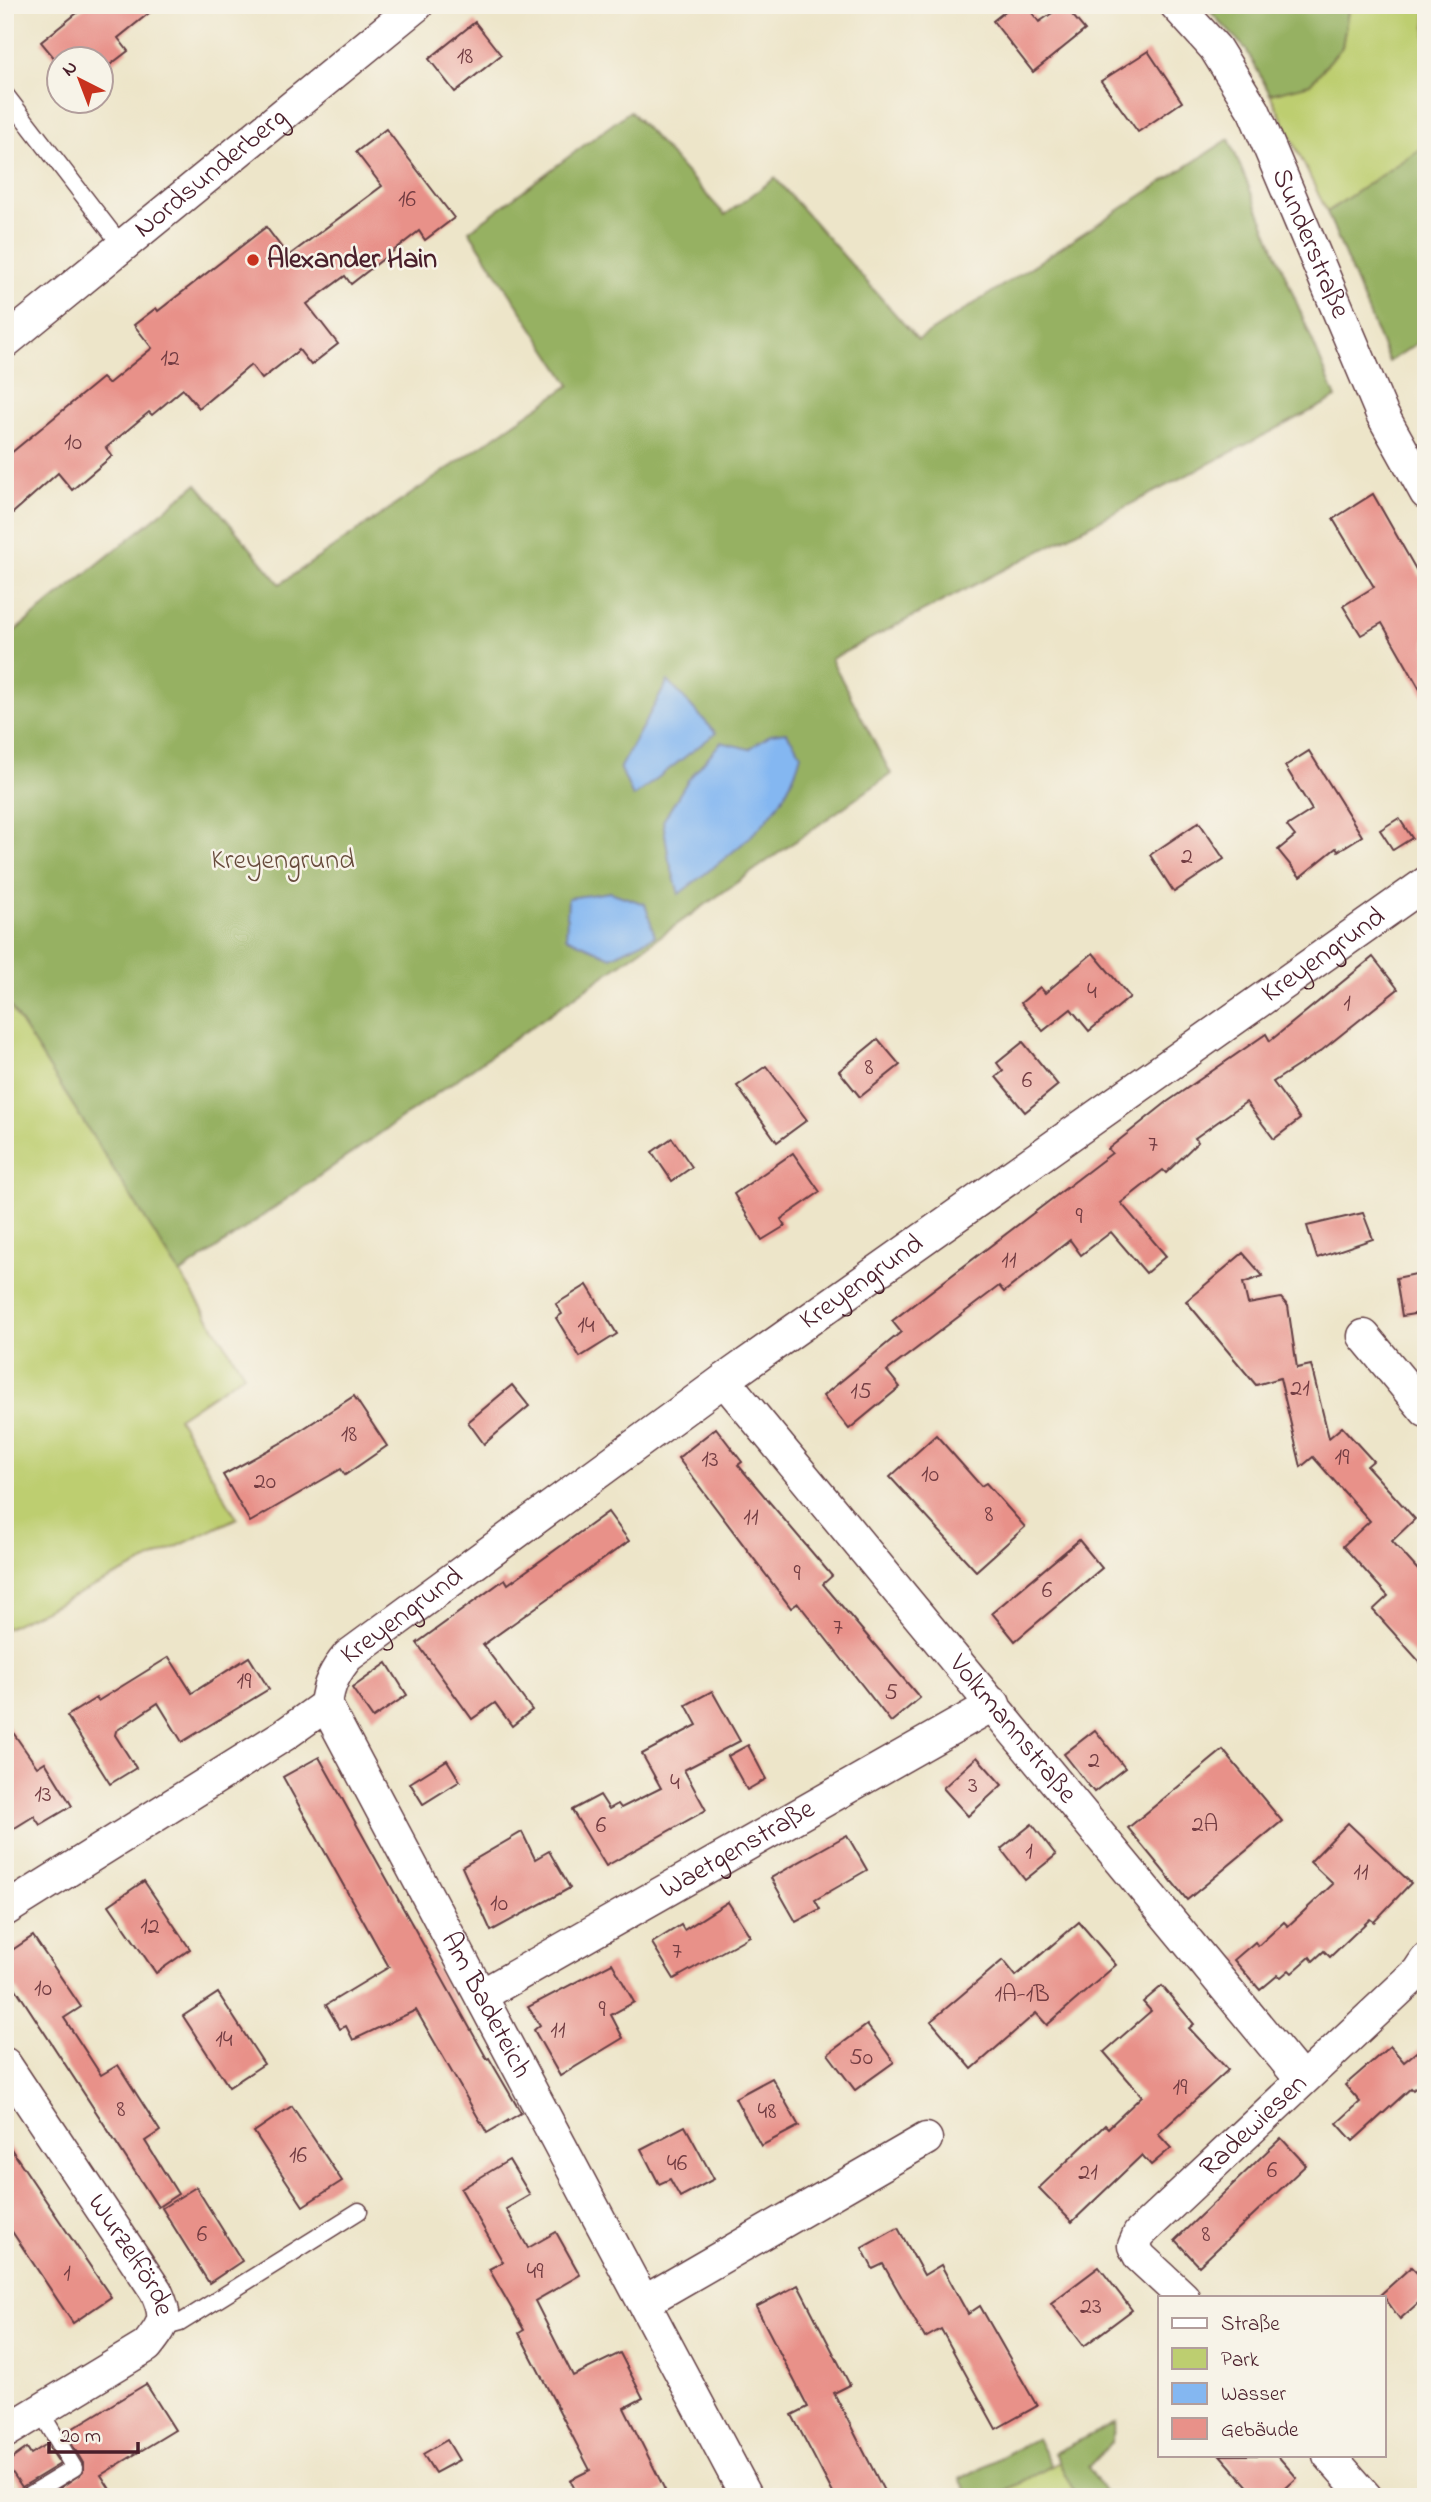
<svg xmlns="http://www.w3.org/2000/svg" width="1431" height="2502" viewBox="0 0 1431 2502" font-family="'Indie Flower',sans-serif">
<style>
.green{fill:#bdce70;stroke:#84764e;stroke-width:2}
.forest{fill:#96b162;stroke:#706846;stroke-width:2}
.water{fill:#84b7f1;stroke:#676b8e;stroke-width:2}
.building{fill:#e89189}
.lines{fill:none;stroke-linecap:round;stroke-linejoin:round}
.lane-casing{stroke:#623d43;stroke-width:19}
.street-casing{stroke:#623d43;stroke-width:35}
.lane{stroke:#fff;stroke-width:16}
.street{stroke:#fff;stroke-width:32}
.poi-dot{fill:#c8321e;stroke:#f7f3e8;stroke-width:2.5}
.labels{text-anchor:middle;dominant-baseline:central;stroke-width:5;stroke-linejoin:round;paint-order:stroke}
.number-label{font-size:24px;fill:#723c42}
.street-label{font-size:28px;fill:#4a1f2b;stroke:#f7f3e8}
.poi-label{font-size:28px;font-weight:bold;fill:#4a1f2b;stroke:#f7f3e8;text-anchor:start}
.park-label{font-size:28px;fill:#674b3c;stroke:#f7f3e8}
</style>
<rect width="100%" height="100%" fill="#f7f3e8"/>
<filter id="ink" filterUnits="userSpaceOnUse"><feTurbulence type="fractalNoise" baseFrequency=".0143" numOctaves="2"/><feDisplacementMap in="SourceGraphic" scale="14" xChannelSelector="R" yChannelSelector="G"/><feConvolveMatrix kernelMatrix="1 2 1 2 8 2 1 2 1" color-interpolation-filters="sRGB"/></filter>
<filter id="wash" filterUnits="userSpaceOnUse"><feTurbulence type="fractalNoise" baseFrequency=".00686" numOctaves="4" result="noise"/><feDisplacementMap in="SourceGraphic" scale="28" xChannelSelector="R" yChannelSelector="G"/><feGaussianBlur stdDeviation="1.57" result="paint"/><feColorMatrix in="noise" values="0 0 0 0 0 0 0 0 0 0 0 0 0 0 0 0 0 1.4 0 .05"/><feComposite in="paint" operator="in"/></filter>
<g filter="url(#wash)">
<rect width="100%" height="100%" fill="#ede5c9"/>
<g class="green">
<path d="M1349,5H1426V145L1327,212L1270,94L1310,84L1342,47Z"/>
<path d="M5,998L244,1374L178,1418L237,1518L5,1629Z"/>
<path d="M1059,2462L1077,2497H994Z"/>
</g>
<g class="forest">
<path d="M1204,5H1349L1342,47L1310,84L1270,94L1246,49Z"/>
<path d="M630,111L725,215L775,178L918,340L1229,139L1336,398L831,659L891,774L180,1274L5,998V639L197,484L280,584L570,385L469,231Z"/>
<path d="M1426,145V337L1389,362L1327,212Z"/>
<path d="M1116,2422L1111,2443L1088,2467L1108,2497H1077L1054,2453Z"/>
<path d="M1037,2438L1051,2466L994,2497H970L960,2479Z"/>
</g>
<g class="water">
<path d="M668,681L716,733L633,797L620,767Z"/>
<path d="M786,732L801,754C784,822 731,852 679,894L669,860L663,821L688,780L721,742L749,749L771,734Z"/>
<path d="M610,892L645,904L655,936L611,957L566,937L568,898Z"/>
</g>
<g id="blocks">
<g class="building">
<path d="M87,5H159L118,38L128,51L102,71V60H60V65L41,42Z"/>
<path d="M1013,5H1026L1039,22L1064,5L1085,30L1033,72L993,21Z"/>
<path d="M475,22L501,55L455,92L429,59Z"/>
<path d="M1148,51L1182,102L1138,132L1101,81Z"/>
<path d="M386,129L454,218L425,240L419,231L351,284L345,276L307,304L338,344L311,365L299,350L262,379L251,365L199,408L183,389L152,415L149,412L106,448L112,456L72,490L58,473L5,520V458L102,378L108,384L152,348L134,325L156,308L158,311L266,227L288,256L382,186L356,152Z"/>
<path d="M1373,494L1426,587V700L1382,623L1361,635L1343,606L1374,587L1333,519Z"/>
<path d="M1309,751L1362,836L1338,851L1336,848L1300,877L1278,850L1295,836L1287,826L1312,810L1285,766Z"/>
<path d="M1399,818L1412,838L1393,850L1380,830Z"/>
<path d="M1199,822L1224,859L1174,892L1150,855Z"/>
<path d="M1093,953L1130,997L1089,1031L1071,1009L1043,1031L1021,1003L1040,987L1045,993Z"/>
<path d="M1373,957L1398,989L1321,1051L1273,1082L1300,1119L1274,1139L1246,1102L1195,1138L1198,1142L1166,1173L1163,1170L1121,1203L1166,1256L1146,1273L1111,1232L1081,1255L1070,1240L1004,1292L999,1286L887,1371L900,1387L849,1429L823,1396L901,1332L892,1321L1112,1153L1108,1149L1167,1102L1266,1034L1270,1041Z"/>
<path d="M878,1039L900,1065L860,1097L839,1071Z"/>
<path d="M1023,1042L1058,1085L1025,1112L996,1077L1003,1071L997,1063Z"/>
<path d="M766,1066L807,1120L777,1142L737,1086Z"/>
<path d="M672,1138L692,1167L672,1181L652,1152Z"/>
<path d="M793,1153L820,1192L781,1219L785,1226L762,1240L734,1194Z"/>
<path d="M1363,1213L1373,1239L1317,1258L1307,1226Z"/>
<path d="M1243,1253L1263,1276L1243,1283L1248,1304L1281,1298L1288,1306L1297,1368L1311,1365L1329,1438L1342,1427L1373,1461L1367,1466L1415,1519L1392,1541L1426,1579V1669L1373,1610L1388,1596L1343,1546L1370,1521L1313,1457L1301,1467L1280,1378L1256,1385L1186,1301Z"/>
<path d="M1426,1272V1312L1402,1316L1396,1278Z"/>
<path d="M587,1285L617,1334L580,1357L556,1318L562,1314L556,1304Z"/>
<path d="M512,1385L529,1406L484,1444L468,1422Z"/>
<path d="M354,1396L387,1446L345,1475L341,1469L250,1522L223,1475L281,1443Z"/>
<path d="M716,1428L742,1462L738,1465L832,1576L823,1584L920,1698L891,1722L798,1603L791,1608L678,1458Z"/>
<path d="M936,1435L981,1486L986,1483L1025,1527L976,1571L890,1477Z"/>
<path d="M608,1512L629,1541L483,1645L532,1710L512,1726L495,1703L472,1719L417,1643L505,1579L508,1584Z"/>
<path d="M1079,1540L1102,1568L1015,1641L992,1613Z"/>
<path d="M169,1657L192,1693L249,1657L269,1689L182,1742L158,1703L116,1731L115,1735L136,1768L110,1784L67,1716L96,1698L98,1701Z"/>
<path d="M387,1663L407,1695L373,1718L352,1688Z"/>
<path d="M712,1691L740,1741L684,1770L706,1810L606,1866L572,1810L600,1795L609,1809L618,1804L621,1808L661,1788L642,1754L697,1725L686,1705Z"/>
<path d="M5,1721L37,1767L45,1762L72,1806L40,1825L34,1816L5,1834Z"/>
<path d="M1095,1730L1125,1768L1094,1792L1064,1754Z"/>
<path d="M748,1745L766,1779L747,1790L728,1756Z"/>
<path d="M1223,1750L1282,1821L1187,1900L1128,1828Z"/>
<path d="M319,1757L487,2059L489,2058L521,2113L487,2133L416,2010L353,2040L346,2026L340,2029L326,2005L389,1967L283,1777Z"/>
<path d="M977,1757L1002,1785L968,1816L943,1788Z"/>
<path d="M447,1760L460,1781L423,1804L410,1783Z"/>
<path d="M1348,1823L1411,1883L1374,1922L1370,1919L1330,1957L1324,1951L1313,1961L1310,1957L1292,1973L1289,1970L1281,1977L1278,1975L1260,1990L1234,1960L1255,1942L1258,1946L1284,1922L1288,1926L1333,1884L1310,1862Z"/>
<path d="M1032,1824L1056,1855L1025,1880L1001,1849Z"/>
<path d="M522,1832L535,1859L549,1851L570,1888L491,1931L462,1867Z"/>
<path d="M847,1835L867,1870L815,1900L820,1909L796,1922L771,1878Z"/>
<path d="M144,1881L190,1949L156,1973L109,1905Z"/>
<path d="M728,1902L750,1936L674,1979L652,1943L681,1925L684,1930Z"/>
<path d="M1079,1922L1116,1965L1047,2025L1036,2013L972,2069L931,2021L1003,1960L1016,1976Z"/>
<path d="M33,1936L81,2007L64,2018L101,2075L118,2065L160,2131L145,2141L178,2194L158,2207L5,1972V1955Z"/>
<path d="M612,1963L634,2002L611,2015L623,2038L560,2076L534,2030L540,2025L528,2007Z"/>
<path d="M1162,1986L1194,2024L1189,2028L1228,2070L1158,2134L1171,2148L1151,2165L1142,2155L1072,2222L1039,2188L1105,2125L1108,2128L1142,2096L1104,2052L1151,2011L1143,2002Z"/>
<path d="M218,1993L264,2064L229,2087L183,2016Z"/>
<path d="M867,2025L894,2062L855,2090L828,2054Z"/>
<path d="M1426,2044V2079L1413,2090L1411,2088L1353,2141L1337,2123L1360,2102L1345,2085L1390,2046L1404,2062Z"/>
<path d="M772,2078L799,2126L761,2146L735,2098Z"/>
<path d="M292,2106L342,2181L303,2206L254,2132Z"/>
<path d="M685,2126L714,2179L680,2197L670,2179L659,2184L641,2149Z"/>
<path d="M1281,2138L1306,2165L1199,2266L1175,2240Z"/>
<path d="M5,2140L111,2297L73,2323L5,2221Z"/>
<path d="M509,2160L530,2195L506,2209L528,2248L556,2232L580,2275L535,2301L573,2376L620,2353L643,2398L624,2408L665,2490L651,2497H579L570,2480L590,2470L519,2333L524,2330L489,2269L503,2262L461,2189Z"/>
<path d="M196,2187L242,2261L209,2283L162,2208Z"/>
<path d="M898,2228L924,2275L941,2265L968,2314L980,2306L1037,2406L996,2429L941,2329L925,2338L883,2264L873,2269L862,2248Z"/>
<path d="M1099,2267L1132,2310L1084,2346L1051,2303Z"/>
<path d="M1411,2267L1426,2282V2296L1400,2319L1384,2297L1379,2296Z"/>
<path d="M798,2285L850,2385L834,2393L887,2497H835L792,2415L808,2407L756,2307Z"/>
<path d="M146,2384L175,2430L101,2475L115,2497H47L83,2472V2463L65,2433Z"/>
<path d="M447,2440L459,2460L435,2473L423,2454Z"/>
<path d="M47,2444L60,2464L22,2487L6,2463L27,2448L31,2454Z"/>
<path d="M1220,2455H1277L1297,2478L1276,2497H1257Z"/>
</g>
</g>
</g>
<g filter="url(#ink)">
<use href="#blocks" fill-opacity="0" stroke="#623d43" stroke-width="2"/>
<g class="lines">
<g class="lane-casing">
<g id="lane">
<path d="M5,94L122,246"/>
<path d="M162,2328L180,2323L359,2211"/>
<path d="M26,2497L74,2468L40,2411"/>
</g>
</g>
<g class="street-casing">
<g id="street">
<path id="s1" d="M1176,5L1215,48L1254,111L1382,414L1426,493"/>
<path id="s2" d="M5,342L417,5"/>
<path d="M1364,1336L1426,1411"/>
<path id="s3" d="M724,1380L1301,2079"/>
<path id="s4" d="M326,1705C328,1685 335,1671 348,1656L724,1380L1426,883"/>
<path id="s5" d="M326,1705L747,2497"/>
<path d="M5,1910L284,1735L326,1705"/>
<path id="s6" d="M482,1995L994,1704"/>
<path id="s7" d="M5,2064L156,2291C168,2318 165,2323 147,2346L5,2432"/>
<path id="s8" d="M1183,2297L1140,2257L1134,2246L1139,2234L1418,1972L1426,1960"/>
<path d="M644,2302L926,2139"/>
<path d="M1329,2455L1366,2497"/>
</g>
</g>
<use href="#lane" class="lane"/>
<use href="#street" class="street"/>
</g>
</g>
<circle class="poi-dot" cx="253" cy="260" r="7"/>
<g class="labels">
<g class="number-label">
<text x="465" y="57">18</text>
<text x="407" y="200">16</text>
<text x="170" y="359">12</text>
<text x="73" y="443">10</text>
<text x="1187" y="857">2</text>
<text x="1092" y="992">4</text>
<text x="1347" y="1004">1</text>
<text x="869" y="1068">8</text>
<text x="1027" y="1081">6</text>
<text x="1153" y="1145">7</text>
<text x="1079" y="1217">9</text>
<text x="1009" y="1261">11</text>
<text x="586" y="1326">14</text>
<text x="1300" y="1389">21</text>
<text x="861" y="1392">15</text>
<text x="349" y="1435">18</text>
<text x="1342" y="1458">19</text>
<text x="710" y="1460">13</text>
<text x="930" y="1475">10</text>
<text x="265" y="1482">20</text>
<text x="989" y="1515">8</text>
<text x="751" y="1518">11</text>
<text x="797" y="1574">9</text>
<text x="1047" y="1591">6</text>
<text x="838" y="1628">7</text>
<text x="244" y="1682">19</text>
<text x="891" y="1693">5</text>
<text x="1094" y="1761">2</text>
<text x="675" y="1783">4</text>
<text x="973" y="1786">3</text>
<text x="43" y="1795">13</text>
<text x="1205" y="1825">2A</text>
<text x="601" y="1826">6</text>
<text x="1029" y="1852">1</text>
<text x="1361" y="1873">11</text>
<text x="499" y="1904">10</text>
<text x="150" y="1927">12</text>
<text x="677" y="1952">7</text>
<text x="43" y="1989">10</text>
<text x="1022" y="1995">1A-1B</text>
<text x="602" y="2010">9</text>
<text x="558" y="2031">11</text>
<text x="224" y="2040">14</text>
<text x="861" y="2058">50</text>
<text x="1180" y="2088">19</text>
<text x="121" y="2110">8</text>
<text x="767" y="2112">48</text>
<text x="298" y="2156">16</text>
<text x="677" y="2164">46</text>
<text x="1272" y="2171">6</text>
<text x="1088" y="2173">21</text>
<text x="202" y="2235">6</text>
<text x="1206" y="2235">8</text>
<text x="535" y="2272">49</text>
<text x="67" y="2274">1</text>
<text x="1091" y="2307">23</text>
</g>
<g class="street-label">
<text stroke="none"><textPath href="#s2" startOffset="266">Nordsunderberg</textPath></text>
<text stroke="none"><textPath href="#s1" startOffset="276">Sunderstraße</textPath></text>
<text stroke="none"><textPath href="#s4" startOffset="1256">Kreyengrund</textPath></text>
<text stroke="none"><textPath href="#s4" startOffset="690">Kreyengrund</textPath></text>
<text stroke="none"><textPath href="#s4" startOffset="122">Kreyengrund</textPath></text>
<text stroke="none"><textPath href="#s3" startOffset="453">Volkmannstraße</textPath></text>
<text stroke="none"><textPath href="#s6" startOffset="294">Waetgenstraße</textPath></text>
<text stroke="none"><textPath href="#s5" startOffset="340">Am Badeteich</textPath></text>
<text stroke="none"><textPath href="#s8" startOffset="242">Radewiesen</textPath></text>
<text stroke="none"><textPath href="#s7" startOffset="229">Wurzelförde</textPath></text>
</g>
<g class="poi-label">
<text x="267" y="260">Alexander Hain</text>
</g>
<g class="park-label">
<text x="283" y="861">Kreyengrund</text>
</g>
</g>
<rect width="1431" height="2502" fill="none" stroke="#f7f3e8" stroke-width="28"/>
<rect x="1158" y="2296" width="228" height="161" fill="#f7f3e8" stroke="#b29e9c" stroke-width="2"/>
<rect x="1172" y="2318" width="35" height="10" fill="#ffffff" stroke="#b29e9c" stroke-width="2"/>
<text x="1221" y="2330" font-size="21" fill="#4a1f2b">Straße</text>
<rect x="1172" y="2348" width="35" height="21" fill="#bdce70" stroke="#b29e9c" stroke-width="2"/>
<text x="1221" y="2366" font-size="21" fill="#4a1f2b">Park</text>
<rect x="1172" y="2383" width="35" height="21" fill="#84b7f1" stroke="#b29e9c" stroke-width="2"/>
<text x="1221" y="2400" font-size="21" fill="#4a1f2b">Wasser</text>
<rect x="1172" y="2418" width="35" height="21" fill="#e89189" stroke="#b29e9c" stroke-width="2"/>
<text x="1221" y="2436" font-size="21" fill="#4a1f2b">Gebäude</text>
<g transform="translate(80 80) rotate(318)"><circle r="33" fill="#f7f3e8" stroke="#b29e9c" stroke-width="2"/>
<path d="M0-5L12 26L0 18L-12 26Z" fill="#c8321e"/>
<text y="-10" font-size="19" font-weight="bold" text-anchor="middle" fill="#4a1f2b">N</text>
</g>
<path d="M49 2442v10h89v-10" fill="none" stroke="#4a1f2b" stroke-width="3.5"/>
<text x="60" y="2442" font-size="21" fill="#4a1f2b" stroke="#f7f3e8" stroke-width="5" paint-order="stroke">20 m</text>
</svg>
